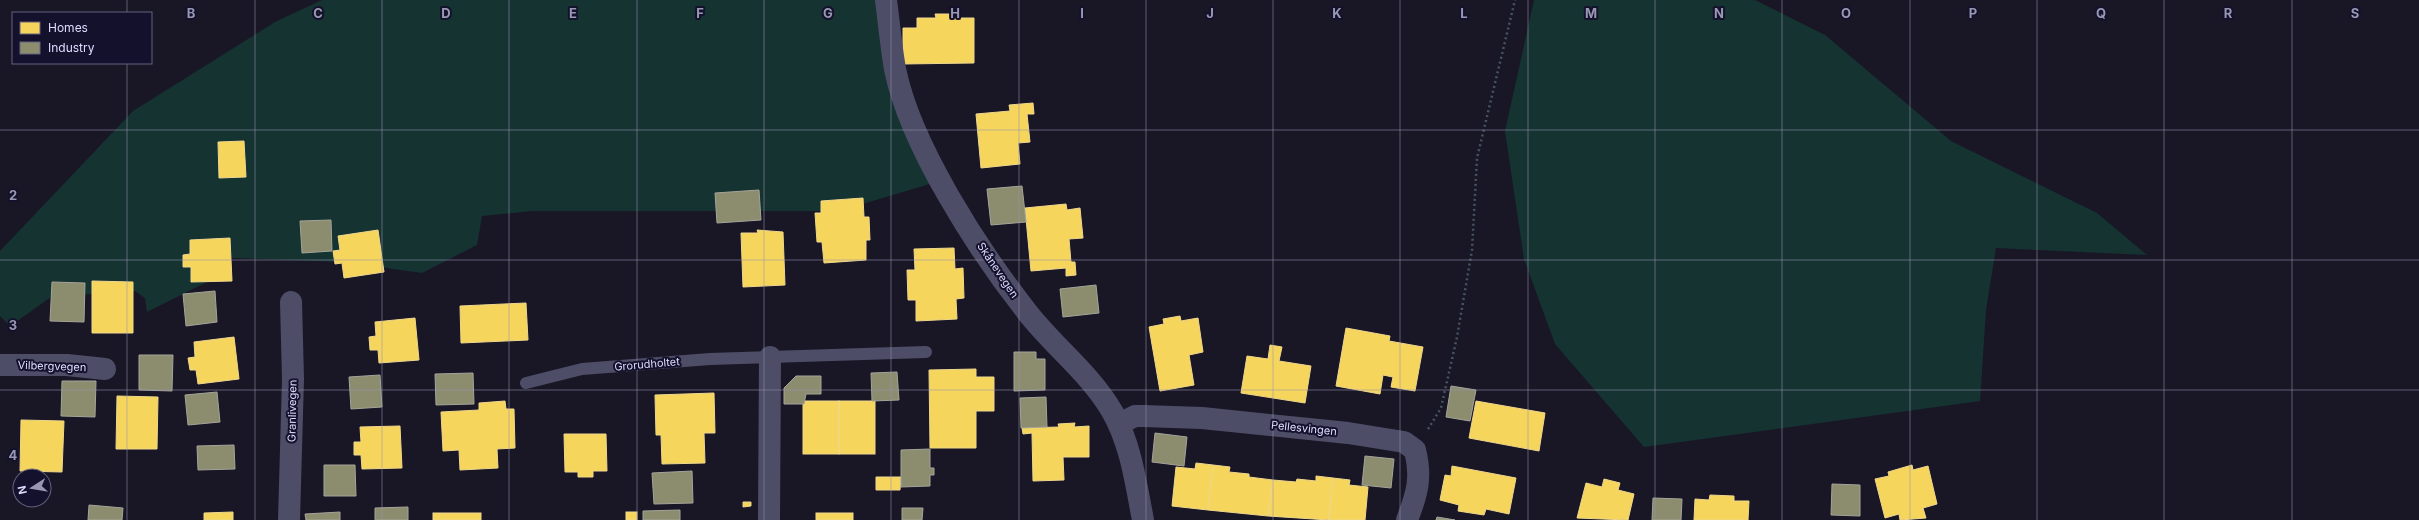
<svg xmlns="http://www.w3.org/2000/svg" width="2419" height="520" viewBox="0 0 2419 520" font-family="Inter,sans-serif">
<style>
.green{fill:#153331}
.homes{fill:#f6d55c;stroke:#efd78d}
.industry{fill:#8c8c6e;stroke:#a5a49a}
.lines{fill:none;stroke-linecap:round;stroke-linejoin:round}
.path{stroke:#465462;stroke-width:2.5;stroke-dasharray:2 3;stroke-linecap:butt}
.lane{stroke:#4d4d67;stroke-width:12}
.street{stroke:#4d4d67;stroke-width:22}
.grid{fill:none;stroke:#9998b3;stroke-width:1;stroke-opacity:0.55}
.labels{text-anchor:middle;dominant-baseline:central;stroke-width:4;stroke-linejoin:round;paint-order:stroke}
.street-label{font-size:11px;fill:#deddff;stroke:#14112c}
.grid-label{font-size:13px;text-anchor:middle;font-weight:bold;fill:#9998b3;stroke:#14112c;stroke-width:4;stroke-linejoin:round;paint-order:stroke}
</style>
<rect width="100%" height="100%" fill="#191726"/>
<g class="green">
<path d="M322,0H884L940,181L839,211H532L482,216L477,245L422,273L344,262L206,257L207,282L147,312L145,298L135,291L51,297L10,326L0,316V251L133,111L275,22Z"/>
<path d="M1534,0H1755L1825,35L1951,141L2097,213L2147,255L1996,248L1986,310L1980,401L1644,447L1555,344L1524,259L1505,131Z"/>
</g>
<g class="homes">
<path d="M935,14H951V18H974V63L903,64V28H917V18H936Z"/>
<path d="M1033,103L1034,114H1027L1030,142L1018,143L1020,164L981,168L976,114L1010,111L1009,105Z"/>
<path d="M244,141L246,177L219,178L218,142Z"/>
<path d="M863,198L864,217H869L870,240H866V260L824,263L822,242H817L815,213H821V201Z"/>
<path d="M1066,204L1067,210L1080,208L1083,238L1069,239L1071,262H1075L1076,275L1066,276V268L1031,271L1025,208Z"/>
<path d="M378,230L384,272L344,278L342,263L335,264L333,251L340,250L338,236Z"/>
<path d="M757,230L783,232L785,285L743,287L741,233H758Z"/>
<path d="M230,238L232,281L191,282V267H183V255L190,254V240Z"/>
<path d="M954,248L955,269L963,268L964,298L956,299L957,319L916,321V300H908L907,270H915L914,249Z"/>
<path d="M92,281L133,282V333H92Z"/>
<path d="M526,303L528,340L461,343L460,306Z"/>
<path d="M1180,316L1181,321L1198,318L1203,352L1189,355L1194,385L1160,391L1149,327L1164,324L1163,319Z"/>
<path d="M415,318L419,360L379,363L378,350H370L369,337L376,336L375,322Z"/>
<path d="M1346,328L1390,336L1389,341L1423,347L1415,391L1391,387L1393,377L1383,375L1380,394L1336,386Z"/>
<path d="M234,337L239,379L198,384L196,370H190L188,358L195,357L194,342Z"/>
<path d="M1270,345L1282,347L1279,361L1311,366L1305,403L1241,393L1247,356L1268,359Z"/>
<path d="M976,369V377H994V411H976V448H930L929,370Z"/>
<path d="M714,393L715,433H704L705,463L662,464L661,435H656L655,395Z"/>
<path d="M117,396L158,397L157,449H116Z"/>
<path d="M505,401L506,409H514L515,448L497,449L498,468L460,470L459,450L443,451L441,412L479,410V403Z"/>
<rect x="803" y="401" width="36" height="53"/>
<rect x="839" y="401" width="36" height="53"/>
<path d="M1476,401L1545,413L1539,451L1469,438Z"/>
<path d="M21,420L64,421L62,472L20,471Z"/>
<path d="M1075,423L1074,427L1089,426V457H1063L1064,480L1033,481L1032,433L1023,434L1022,428L1059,427L1058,424Z"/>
<path d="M400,426L402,468L362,469L361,455H354V442H361L360,427Z"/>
<path d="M564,434H606L607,471H593V477H578V472H565Z"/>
<path d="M1196,463L1213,465L1208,510L1172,506L1176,467L1195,469Z"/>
<path d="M1213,465L1230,467L1229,472L1249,474V477L1273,480L1268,516L1208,510Z"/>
<path d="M1912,465L1913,470L1928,466L1937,504L1923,508L1926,518L1900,520L1899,514L1885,518L1875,479L1889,476L1888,472Z"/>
<path d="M1452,466L1516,478L1509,514L1486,509L1484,515L1458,511L1459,505L1440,500L1445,475L1451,476Z"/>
<path d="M1316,476L1333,478L1329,520L1268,516L1273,480L1296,482L1297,479L1316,481Z"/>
<path d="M876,477H901L900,490H876Z"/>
<path d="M1333,478L1350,480L1349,485L1368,487L1365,520H1329Z"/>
<path d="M1604,479L1620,483L1618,490L1634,494L1628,520L1577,518L1586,483L1602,487Z"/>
<path d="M1710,495L1734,496V501H1749L1748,520H1694L1695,499L1709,500Z"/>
<path d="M743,502H751V506L743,507Z"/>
<path d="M233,512V520H204V513Z"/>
<rect x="626" y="512" width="11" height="8"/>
<rect x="433" y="513" width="48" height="7"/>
<rect x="816" y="513" width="37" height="7"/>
</g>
<g class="industry">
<path d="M1022,186L1026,222L991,225L987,189Z"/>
<path d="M759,190L761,220L717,223L715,193Z"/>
<path d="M331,220L332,251L302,253L300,221Z"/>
<path d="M52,282L85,283L84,322L50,321Z"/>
<path d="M1096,285L1099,313L1063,317L1060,289Z"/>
<path d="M215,291L217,322L186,326L183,294Z"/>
<path d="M1014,352H1036V359H1045V390L1014,391Z"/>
<path d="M139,355H173L172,391L139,390Z"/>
<path d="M897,372L899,400L872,401L871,373Z"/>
<path d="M473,373L474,404L436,405L435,374Z"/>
<path d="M380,375L382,407L351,409L349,377Z"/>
<path d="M796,376H821V394H806L804,404H784V388Z"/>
<path d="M62,381H96L95,417L61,416Z"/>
<path d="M1451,386L1476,390L1470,421L1446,417Z"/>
<path d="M217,392L220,422L188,425L185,395Z"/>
<path d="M1046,397L1047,427L1021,428L1020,398Z"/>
<path d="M1155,433L1187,437L1184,466L1152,462Z"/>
<path d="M234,445L235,469L198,470L197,446Z"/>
<path d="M930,449V468H934V475H930V486L901,487V450Z"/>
<path d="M1365,456L1394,459L1391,488L1362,485Z"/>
<path d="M324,465H355L356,496H324Z"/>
<path d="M692,471L693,503L654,504L652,473Z"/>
<path d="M1832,484L1860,485V516L1831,515Z"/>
<path d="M1653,498L1682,499L1681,520H1652Z"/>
<path d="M89,505L123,508L122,520H88Z"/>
<path d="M408,507V520H375V508Z"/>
<path d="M902,508H923L922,520H902Z"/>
<path d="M680,510V520H643V511Z"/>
<path d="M340,512V520H306L305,514Z"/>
<path d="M1437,517L1455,520H1436Z"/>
</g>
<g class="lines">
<path class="path" d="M1428,429L1441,408L1457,337L1472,250L1477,158L1515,0"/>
<path class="lane" d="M526,383L582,369L710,359L926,352"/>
<g class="street">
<path d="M886,0C889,23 891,46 895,69C910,145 979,251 1027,312C1054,347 1091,374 1113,413C1131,445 1136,484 1143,520"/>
<path d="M0,365H67L105,369"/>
<path d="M1119,424L1135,416H1143L1202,418L1348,433L1404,442L1415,450C1422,478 1417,494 1407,520"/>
<path d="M289,520L293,379L291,302"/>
<path d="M769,520L770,357"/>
</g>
</g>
<path class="grid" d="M127,0V13M255,0V520M382,0V520M509,0V520M637,0V520M764,0V520M891,0V520M1019,0V520M1146,0V520M1273,0V520M1400,0V520M1528,0V520M1655,0V520M1782,0V520M1910,0V520M2037,0V520M2164,0V520M2292,0V520M127,63V520M0,130H2419M0,260H2419M0,390H2419"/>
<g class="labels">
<g class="street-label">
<text transform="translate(998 270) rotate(56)">Skånevegen</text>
<text transform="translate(647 364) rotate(-5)">Grorudholtet</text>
<text transform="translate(52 366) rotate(2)">Vilbergvegen</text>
<text transform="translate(292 411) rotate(-89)">Granlivegen</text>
<text transform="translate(1304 428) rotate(6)">Pellesvingen</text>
</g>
</g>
<g class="grid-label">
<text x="191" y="18">B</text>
<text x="318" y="18">C</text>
<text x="446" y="18">D</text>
<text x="573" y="18">E</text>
<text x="700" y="18">F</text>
<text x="828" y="18">G</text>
<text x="955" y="18">H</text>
<text x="1082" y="18">I</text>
<text x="1210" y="18">J</text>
<text x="1337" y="18">K</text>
<text x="1464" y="18">L</text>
<text x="1591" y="18">M</text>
<text x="1719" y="18">N</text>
<text x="1846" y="18">O</text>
<text x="1973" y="18">P</text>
<text x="2101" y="18">Q</text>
<text x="2228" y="18">R</text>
<text x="2355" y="18">S</text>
<text x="13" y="200">2</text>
<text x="13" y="330">3</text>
<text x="13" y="460">4</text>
</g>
<rect x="12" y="12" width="140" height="52" fill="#14112c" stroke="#656380"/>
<rect x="20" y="22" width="20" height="12" fill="#f6d55c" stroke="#656380"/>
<text x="48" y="32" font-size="12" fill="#deddff">Homes</text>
<rect x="20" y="42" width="20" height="12" fill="#8c8c6e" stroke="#656380"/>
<text x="48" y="52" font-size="12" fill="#deddff">Industry</text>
<g transform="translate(32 488) rotate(258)"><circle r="19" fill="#14112c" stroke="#656380"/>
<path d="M0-3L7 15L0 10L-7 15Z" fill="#9998b3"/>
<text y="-6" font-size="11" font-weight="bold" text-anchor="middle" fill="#deddff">N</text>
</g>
</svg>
